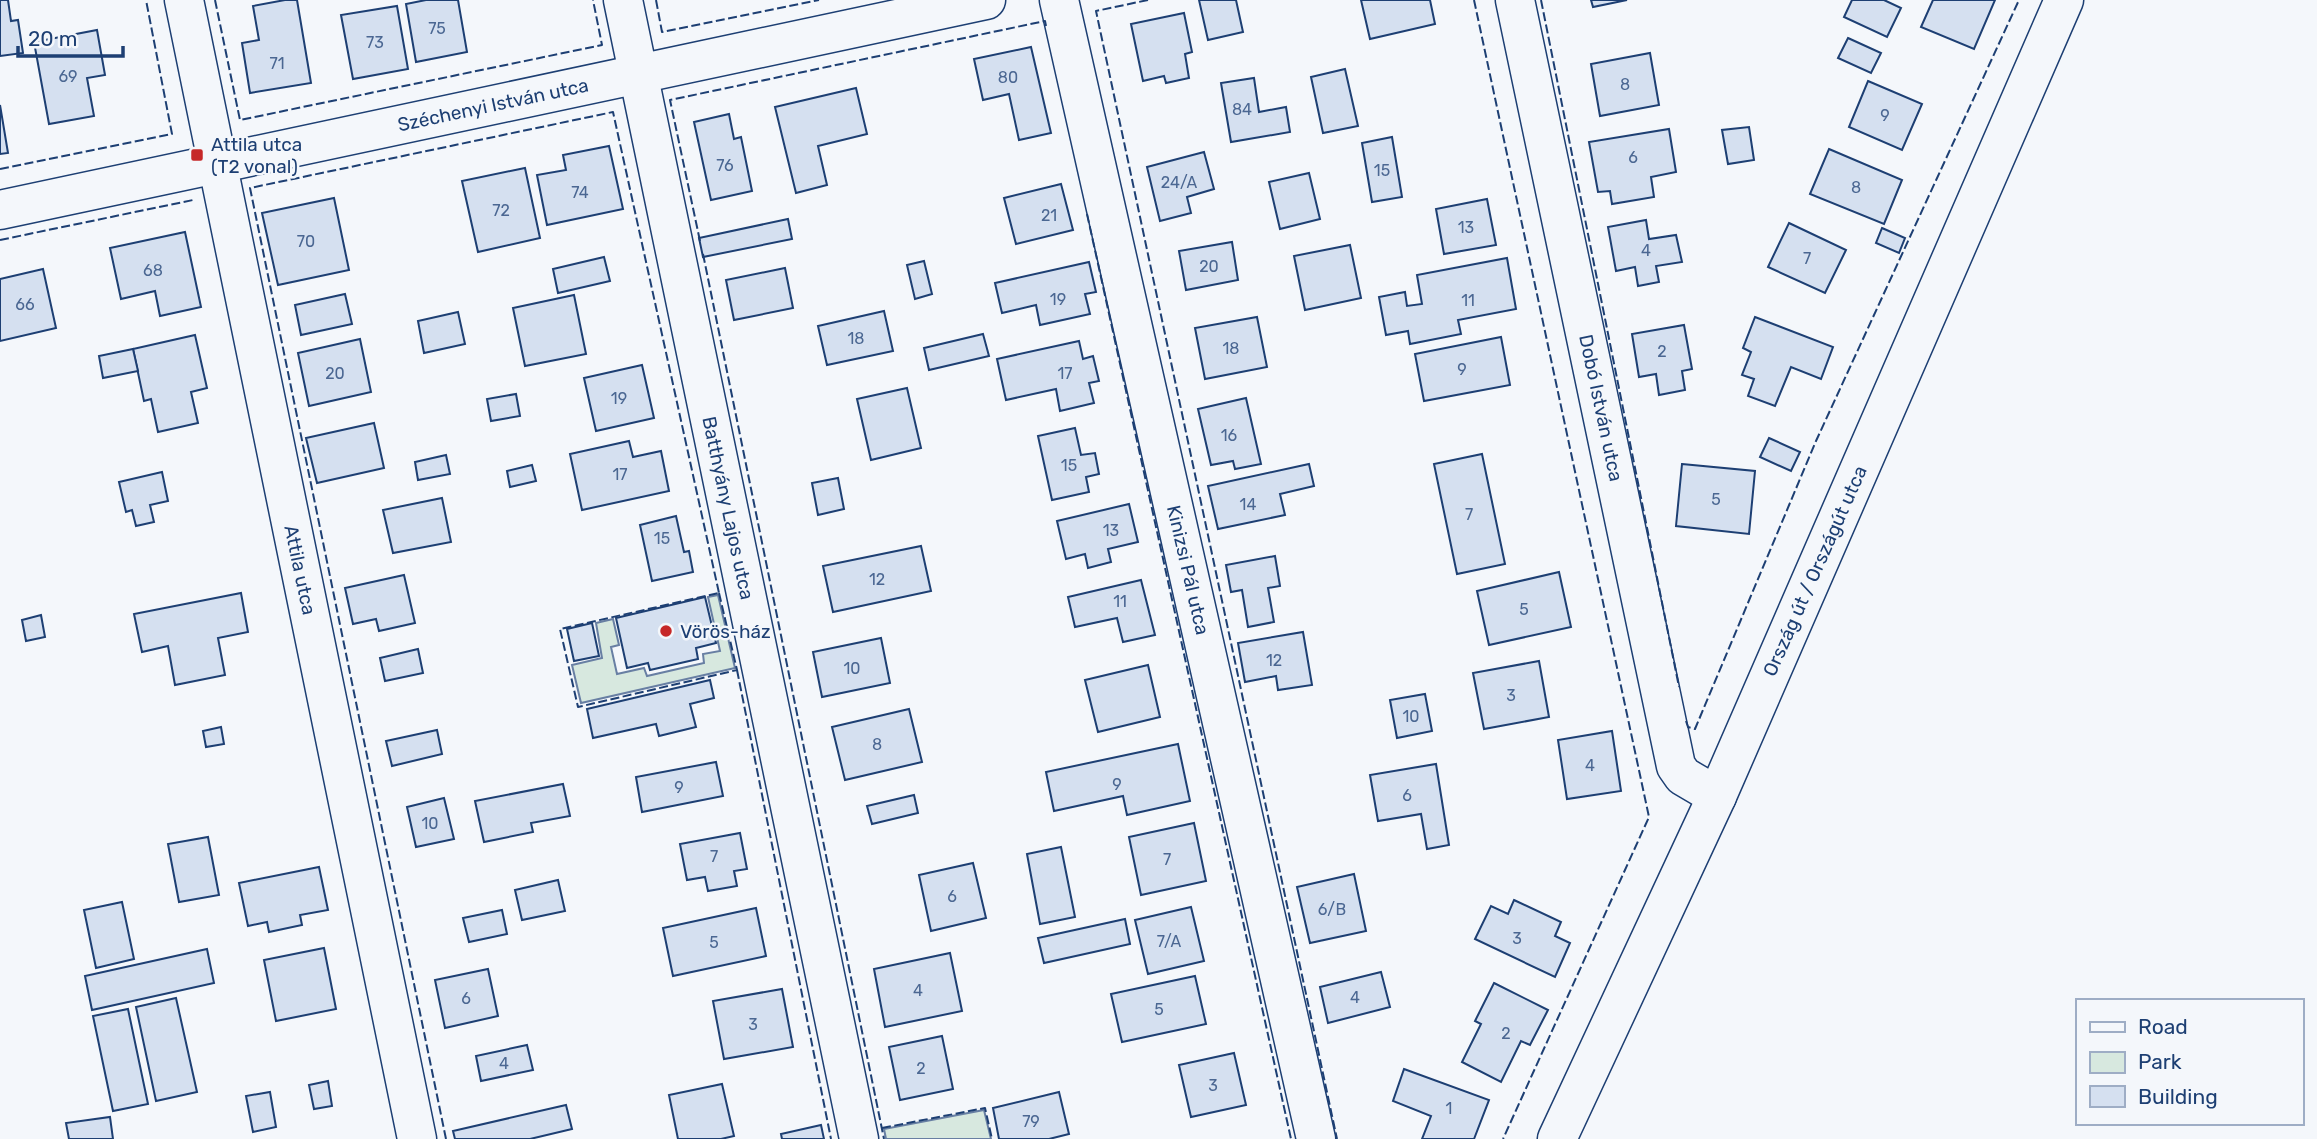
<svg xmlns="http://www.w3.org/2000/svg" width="2317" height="1139" viewBox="0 0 2317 1139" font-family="Rubik,sans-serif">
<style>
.green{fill:#d7e8df;stroke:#687fa3;stroke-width:2}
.building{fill:#d5e0f0;stroke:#1d3f73;stroke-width:2}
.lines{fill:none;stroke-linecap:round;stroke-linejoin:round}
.minor-casing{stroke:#1d3f73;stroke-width:41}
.major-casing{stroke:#1d3f73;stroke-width:41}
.minor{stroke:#f4f7fb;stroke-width:38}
.major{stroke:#f4f7fb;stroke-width:38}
.fence{stroke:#1d3f73;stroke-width:2;stroke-dasharray:9 3.5;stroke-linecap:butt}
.poi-dot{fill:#c62828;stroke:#f4f7fb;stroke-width:2.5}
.labels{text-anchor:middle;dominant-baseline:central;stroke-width:5;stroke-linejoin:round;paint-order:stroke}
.number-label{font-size:16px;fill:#4b6792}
.street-label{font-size:19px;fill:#1d3f73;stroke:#f4f7fb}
.poi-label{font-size:19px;fill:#1d3f73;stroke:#f4f7fb;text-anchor:start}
</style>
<rect width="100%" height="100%" fill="#f4f7fb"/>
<g class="green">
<path d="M718,595L735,668L581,703L572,665L602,658L596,623L613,619L619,645L611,647L617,674L644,668L647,676L704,663L703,654L720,651L708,597Z"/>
<path d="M984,1110L991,1139H886L884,1129Z"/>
</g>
<g class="building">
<path d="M0,0H8L11,21L18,20L23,53L0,56Z"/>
<path d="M285,0H297L311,83L250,93L242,43L259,40L253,6Z"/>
<path d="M426,0H458L467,52L416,62L406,4Z"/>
<path d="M1199,0H1236L1243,32L1208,40Z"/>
<path d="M1361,0H1430L1435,24L1370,39Z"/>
<path d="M1591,0H1627L1593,7Z"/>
<path d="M1852,0H1884L1901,8L1887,37L1844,17Z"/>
<path d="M1933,0H1995L1974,49L1921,27Z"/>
<path d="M397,6L408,69L353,79L341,15Z"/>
<path d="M1184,13L1192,52L1185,54L1189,78L1166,83L1164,76L1143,81L1131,24Z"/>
<path d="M97,30L105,75L87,78L94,116L49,124L34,42Z"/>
<path d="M1848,38L1881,53L1871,73L1838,58Z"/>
<path d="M1031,47L1051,133L1019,140L1009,94L983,100L974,59Z"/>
<path d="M1650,53L1659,105L1600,116L1591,64Z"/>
<path d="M1345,69L1358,126L1323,133L1311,77Z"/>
<path d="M1254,78L1259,112L1286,107L1290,132L1231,142L1221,83Z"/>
<path d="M1868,81L1922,104L1902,150L1849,127Z"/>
<path d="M856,88L867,134L818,146L827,185L796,193L775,107Z"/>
<path d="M0,105L8,153L0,154Z"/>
<path d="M729,114L734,139L741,137L752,191L711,200L694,122Z"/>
<path d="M1749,127L1754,160L1728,164L1722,130Z"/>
<path d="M1669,129L1676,172L1651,177L1654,197L1612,204L1610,191L1598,192L1589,142Z"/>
<path d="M1392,137L1402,197L1372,202L1362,143Z"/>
<path d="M609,146L623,209L547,225L537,175L566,170L563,155Z"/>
<path d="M1829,149L1902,180L1884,224L1810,194Z"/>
<path d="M1204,152L1214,189L1187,197L1191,213L1160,221L1147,167Z"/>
<path d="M525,168L540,238L478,252L462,181Z"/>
<path d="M1309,173L1320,219L1280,229L1269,182Z"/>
<path d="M1061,184L1073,230L1016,244L1004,198Z"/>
<path d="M334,198L349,270L278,285L262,213Z"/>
<path d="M1487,199L1496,245L1444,254L1436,209Z"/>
<path d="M788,219L792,239L703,257L699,238Z"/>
<path d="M1646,220L1649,239L1676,235L1682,262L1656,266L1659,282L1638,286L1635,267L1616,271L1608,227Z"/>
<path d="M1789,223L1846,250L1825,293L1768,267Z"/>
<path d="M1882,228L1905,238L1899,253L1876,243Z"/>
<path d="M185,232L201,307L160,316L155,291L121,299L110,248Z"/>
<path d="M1232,242L1238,280L1186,290L1179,251Z"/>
<path d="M1350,245L1361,298L1305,310L1294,256Z"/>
<path d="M604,257L610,281L558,293L553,269Z"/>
<path d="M1507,258L1516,309L1458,320L1461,334L1410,344L1408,331L1386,335L1379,297L1405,292L1407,306L1422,304L1417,275Z"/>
<path d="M924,261L932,294L915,299L907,265Z"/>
<path d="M1089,262L1096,292L1085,294L1090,314L1040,325L1036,305L1002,313L995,283Z"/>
<path d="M785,268L793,308L734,320L726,280Z"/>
<path d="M43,269L56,328L0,341V279Z"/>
<path d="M345,294L352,324L301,335L295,305Z"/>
<path d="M574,295L586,354L525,366L513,308Z"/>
<path d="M884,311L893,351L827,365L818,326Z"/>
<path d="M458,312L465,344L424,353L418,321Z"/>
<path d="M1257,317L1267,367L1205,379L1195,328Z"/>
<path d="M1755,317L1833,347L1821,379L1791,367L1775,406L1748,396L1754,379L1742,375L1751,352L1743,348Z"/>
<path d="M1684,325L1692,369L1682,371L1685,390L1659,395L1656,374L1639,377L1632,334Z"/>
<path d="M983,334L989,356L929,370L924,348Z"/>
<path d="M195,335L207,388L191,392L198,423L158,432L151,399L144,401L133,349Z"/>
<path d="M1501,337L1510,385L1424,401L1415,354Z"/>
<path d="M360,339L371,392L309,406L298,353Z"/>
<path d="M1079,341L1083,359L1093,356L1099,381L1089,383L1094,403L1060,411L1056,389L1006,400L997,359Z"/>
<path d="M133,349L138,371L103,378L99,356Z"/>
<path d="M642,365L654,418L596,431L584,378Z"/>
<path d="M907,388L921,448L871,460L857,399Z"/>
<path d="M516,394L520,416L491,421L487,399Z"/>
<path d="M1246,398L1261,464L1235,469L1233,461L1211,465L1198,409Z"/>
<path d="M374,423L384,468L317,483L306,438Z"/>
<path d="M1075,428L1081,455L1095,453L1099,474L1086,477L1089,492L1052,500L1038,436Z"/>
<path d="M1769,438L1800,452L1791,471L1760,457Z"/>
<path d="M629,441L633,457L661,451L669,491L582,510L570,454Z"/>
<path d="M1482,454L1505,564L1457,574L1434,464Z"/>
<path d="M446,455L450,474L418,480L415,462Z"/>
<path d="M1309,464L1314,486L1280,494L1285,515L1218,529L1208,486Z"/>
<path d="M1682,464L1755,471L1749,534L1676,526Z"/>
<path d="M532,465L536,481L510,487L507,471Z"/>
<path d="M162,472L168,501L150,505L154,522L136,526L132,510L126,512L119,482Z"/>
<path d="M838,478L844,509L818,515L812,483Z"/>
<path d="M442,498L451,542L393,553L383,510Z"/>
<path d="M1129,504L1138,542L1108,549L1111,562L1088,568L1085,554L1066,559L1057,521Z"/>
<path d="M676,516L684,552L689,551L693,572L652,581L640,525Z"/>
<path d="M921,546L931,591L833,612L823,566Z"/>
<path d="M1275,556L1280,586L1268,588L1274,622L1248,627L1242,590L1231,592L1226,565Z"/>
<path d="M1559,572L1571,627L1489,645L1477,591Z"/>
<path d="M404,575L415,623L379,631L376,619L353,624L345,588Z"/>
<path d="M1141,580L1155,635L1123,642L1117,618L1075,627L1068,597Z"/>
<path d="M241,593L248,632L218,638L225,675L175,685L168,646L142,652L134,614Z"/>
<path d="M705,597L716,643L696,648L698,659L650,670L648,663L627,668L616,618Z"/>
<path d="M41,615L45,637L26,641L22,620Z"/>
<path d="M592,623L599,656L574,661L567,629Z"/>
<path d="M1303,632L1312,685L1278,690L1276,676L1245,682L1238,643Z"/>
<path d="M881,638L890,683L822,697L813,652Z"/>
<path d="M418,649L423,673L385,681L380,658Z"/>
<path d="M1539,661L1549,717L1484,729L1473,673Z"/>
<path d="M1148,665L1160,717L1098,732L1085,680Z"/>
<path d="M710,680L714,698L690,704L696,727L659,736L656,724L593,738L587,709Z"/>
<path d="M1425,694L1432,731L1397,738L1390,700Z"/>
<path d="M909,709L922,762L845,780L832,727Z"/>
<path d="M221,727L224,744L206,747L203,731Z"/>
<path d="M437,730L442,754L392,766L386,741Z"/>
<path d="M1612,731L1621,791L1567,799L1558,740Z"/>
<path d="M1178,744L1190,801L1127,815L1123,796L1054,811L1046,772Z"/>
<path d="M716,762L723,796L642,812L636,777Z"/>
<path d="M1436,764L1449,845L1427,849L1421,814L1378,821L1370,775Z"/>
<path d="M563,784L570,816L531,823L533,832L484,842L475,801Z"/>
<path d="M914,795L918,813L872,824L867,806Z"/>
<path d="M444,798L454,839L416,847L407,807Z"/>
<path d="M1194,823L1206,881L1141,895L1129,837Z"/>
<path d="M740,833L747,869L734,871L737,886L708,891L705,877L687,880L680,844Z"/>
<path d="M208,837L219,895L179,902L168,844Z"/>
<path d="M1061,847L1075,917L1040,924L1027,854Z"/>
<path d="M973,863L986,918L931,931L919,875Z"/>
<path d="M319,867L328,910L300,915L302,925L269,932L267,922L248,926L239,883Z"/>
<path d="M1354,874L1366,931L1310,943L1297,887Z"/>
<path d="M558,880L565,911L522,920L515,890Z"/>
<path d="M1514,900L1561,922L1555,936L1570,943L1555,977L1475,939L1491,906L1508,914Z"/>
<path d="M122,902L134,959L96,968L84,910Z"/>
<path d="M1191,907L1204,961L1148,974L1135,920Z"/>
<path d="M756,908L766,956L673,976L663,928Z"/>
<path d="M502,910L507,934L469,942L463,918Z"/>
<path d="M1125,919L1130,944L1044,963L1038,938Z"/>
<path d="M324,948L336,1009L276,1021L264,960Z"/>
<path d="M207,949L214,983L92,1010L85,976Z"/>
<path d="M950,953L962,1011L885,1027L874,969Z"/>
<path d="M488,969L498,1016L445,1028L435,980Z"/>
<path d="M1381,972L1390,1007L1328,1023L1320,987Z"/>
<path d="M1195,976L1206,1024L1122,1042L1111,994Z"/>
<path d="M1494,983L1548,1010L1530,1045L1521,1041L1501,1082L1462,1062L1481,1024L1475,1021Z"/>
<path d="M782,989L793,1047L724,1059L713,1001Z"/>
<path d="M176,998L197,1092L156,1101L136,1007Z"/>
<path d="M128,1009L148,1104L113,1111L93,1016Z"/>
<path d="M942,1036L953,1089L900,1100L889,1047Z"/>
<path d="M527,1045L533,1070L481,1081L476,1056Z"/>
<path d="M1234,1053L1246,1105L1191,1117L1179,1065Z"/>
<path d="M1404,1069L1489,1100L1474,1139H1422L1431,1116L1393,1101Z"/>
<path d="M328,1081L332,1106L314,1109L309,1085Z"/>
<path d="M722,1084L734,1136L721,1139H678L669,1095Z"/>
<path d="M270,1092L276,1127L253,1132L246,1096Z"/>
<path d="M1059,1092L1069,1134L1049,1139H999L993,1108Z"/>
<path d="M566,1105L572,1129L530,1139H455L453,1131Z"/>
<path d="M110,1117L113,1139H69L66,1123Z"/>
<path d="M821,1125L824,1139H782L781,1134Z"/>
</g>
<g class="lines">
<g class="minor-casing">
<g id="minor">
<path d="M184,0L417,1139"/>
<path d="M623,0L859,1139"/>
<path d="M1059,0L1316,1139"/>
<path d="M1515,0L1676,766L1683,776L1717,796"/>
<path d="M0,210L986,0"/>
</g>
</g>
<g class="major-casing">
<path id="major" d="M1557,1139L1717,796L2064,0"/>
</g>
<use href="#minor" class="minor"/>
<use href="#major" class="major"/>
<g class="fence">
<path d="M215,0L240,120L602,45L593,0"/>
<path d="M656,0L662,32L819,0"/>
<path d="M1148,0L1096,11L1337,1139"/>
<path d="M1474,0L1649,817L1503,1139"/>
<path d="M1541,0L1679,687"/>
<path d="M0,169L172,134L146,0"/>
<path d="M1087,214L1291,1139"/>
<path d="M0,240L193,200"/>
<path d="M700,241L670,100L1045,21L1046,26"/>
<path d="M703,254L884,1139"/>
<path d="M719,593L737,670L578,707L560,629Z"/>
<path d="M737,670L831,1139"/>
<path d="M1686,721L1688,727L1695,729L1816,441L2019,0"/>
<path d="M882,1128L985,1108L992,1139"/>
<path d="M446,1139L250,188L613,112L719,593"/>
</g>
</g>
<g class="poi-dot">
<rect x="190" y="148" width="14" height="14" rx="3.5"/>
<circle cx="666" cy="631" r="7"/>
</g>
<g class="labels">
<g class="number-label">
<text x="437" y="28">75</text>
<text x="375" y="42">73</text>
<text x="277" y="63">71</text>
<text x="68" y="76">69</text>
<text x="1008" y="77">80</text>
<text x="1625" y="84">8</text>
<text x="1242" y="109">84</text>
<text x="1885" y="115">9</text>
<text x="1633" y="157">6</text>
<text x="725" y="165">76</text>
<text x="1382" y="170">15</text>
<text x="1179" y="182">24/A</text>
<text x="1856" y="187">8</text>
<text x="580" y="192">74</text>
<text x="501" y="210">72</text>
<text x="1049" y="215">21</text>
<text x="1466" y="227">13</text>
<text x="306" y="241">70</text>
<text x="1646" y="250">4</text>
<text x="1807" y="258">7</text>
<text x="1209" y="266">20</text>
<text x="153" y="270">68</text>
<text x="1058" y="299">19</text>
<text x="1468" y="300">11</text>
<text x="25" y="304">66</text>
<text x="856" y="338">18</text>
<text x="1231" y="348">18</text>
<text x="1662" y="351">2</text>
<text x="1462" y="369">9</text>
<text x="335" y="373">20</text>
<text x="1065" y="373">17</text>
<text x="619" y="398">19</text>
<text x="1229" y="435">16</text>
<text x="1069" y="465">15</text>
<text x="620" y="474">17</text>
<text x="1716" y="499">5</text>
<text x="1248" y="504">14</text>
<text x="1469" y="514">7</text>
<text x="1111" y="530">13</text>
<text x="662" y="538">15</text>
<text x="877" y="579">12</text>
<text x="1120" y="601">11</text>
<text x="1524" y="609">5</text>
<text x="1274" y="660">12</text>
<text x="852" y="668">10</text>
<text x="1511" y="695">3</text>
<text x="1411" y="716">10</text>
<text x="877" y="744">8</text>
<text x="1590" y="765">4</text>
<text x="1117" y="784">9</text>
<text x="679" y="787">9</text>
<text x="1407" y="795">6</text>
<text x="430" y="823">10</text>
<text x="714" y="856">7</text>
<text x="1167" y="859">7</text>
<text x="952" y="896">6</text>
<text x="1332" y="909">6/B</text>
<text x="1517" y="938">3</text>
<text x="1169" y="941">7/A</text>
<text x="714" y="942">5</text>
<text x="918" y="990">4</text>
<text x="1355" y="997">4</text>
<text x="466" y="998">6</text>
<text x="1159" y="1009">5</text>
<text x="753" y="1024">3</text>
<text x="1506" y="1033">2</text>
<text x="504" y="1063">4</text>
<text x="921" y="1068">2</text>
<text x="1213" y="1085">3</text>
<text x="1449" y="1108">1</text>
<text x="1031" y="1121">79</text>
</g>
<g class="street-label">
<text transform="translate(493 105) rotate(-12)">Széchenyi István utca</text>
<text transform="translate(1601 408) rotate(78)">Dobó István utca</text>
<text transform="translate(728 508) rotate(78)">Batthyány Lajos utca</text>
<text transform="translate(300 570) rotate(78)">Attila utca</text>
<text transform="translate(1188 570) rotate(77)">Kinizsi Pál utca</text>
<text transform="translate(1815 571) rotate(-66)">Ország út / Országút utca</text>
</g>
<g class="poi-label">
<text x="211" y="144">Attila utca<tspan x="211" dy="22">(T2 vonal)</tspan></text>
<text x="680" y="631">Vörös-ház</text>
</g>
</g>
<rect x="2076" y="999" width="228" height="126" fill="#f4f7fb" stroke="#9eadc5" stroke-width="2"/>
<rect x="2090" y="1022" width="35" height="10" fill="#f4f7fb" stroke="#9eadc5" stroke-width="2"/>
<text x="2138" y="1034" font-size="21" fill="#1d3f73">Road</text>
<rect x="2090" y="1052" width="35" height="21" fill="#d7e8df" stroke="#9eadc5" stroke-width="2"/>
<text x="2138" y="1069" font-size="21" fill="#1d3f73">Park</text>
<rect x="2090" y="1086" width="35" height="21" fill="#d5e0f0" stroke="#9eadc5" stroke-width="2"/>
<text x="2138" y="1104" font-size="21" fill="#1d3f73">Building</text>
<path d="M18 46v10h105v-10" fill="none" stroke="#1d3f73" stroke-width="3.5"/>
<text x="28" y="46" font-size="21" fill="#1d3f73" stroke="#f4f7fb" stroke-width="5" paint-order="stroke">20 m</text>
</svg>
